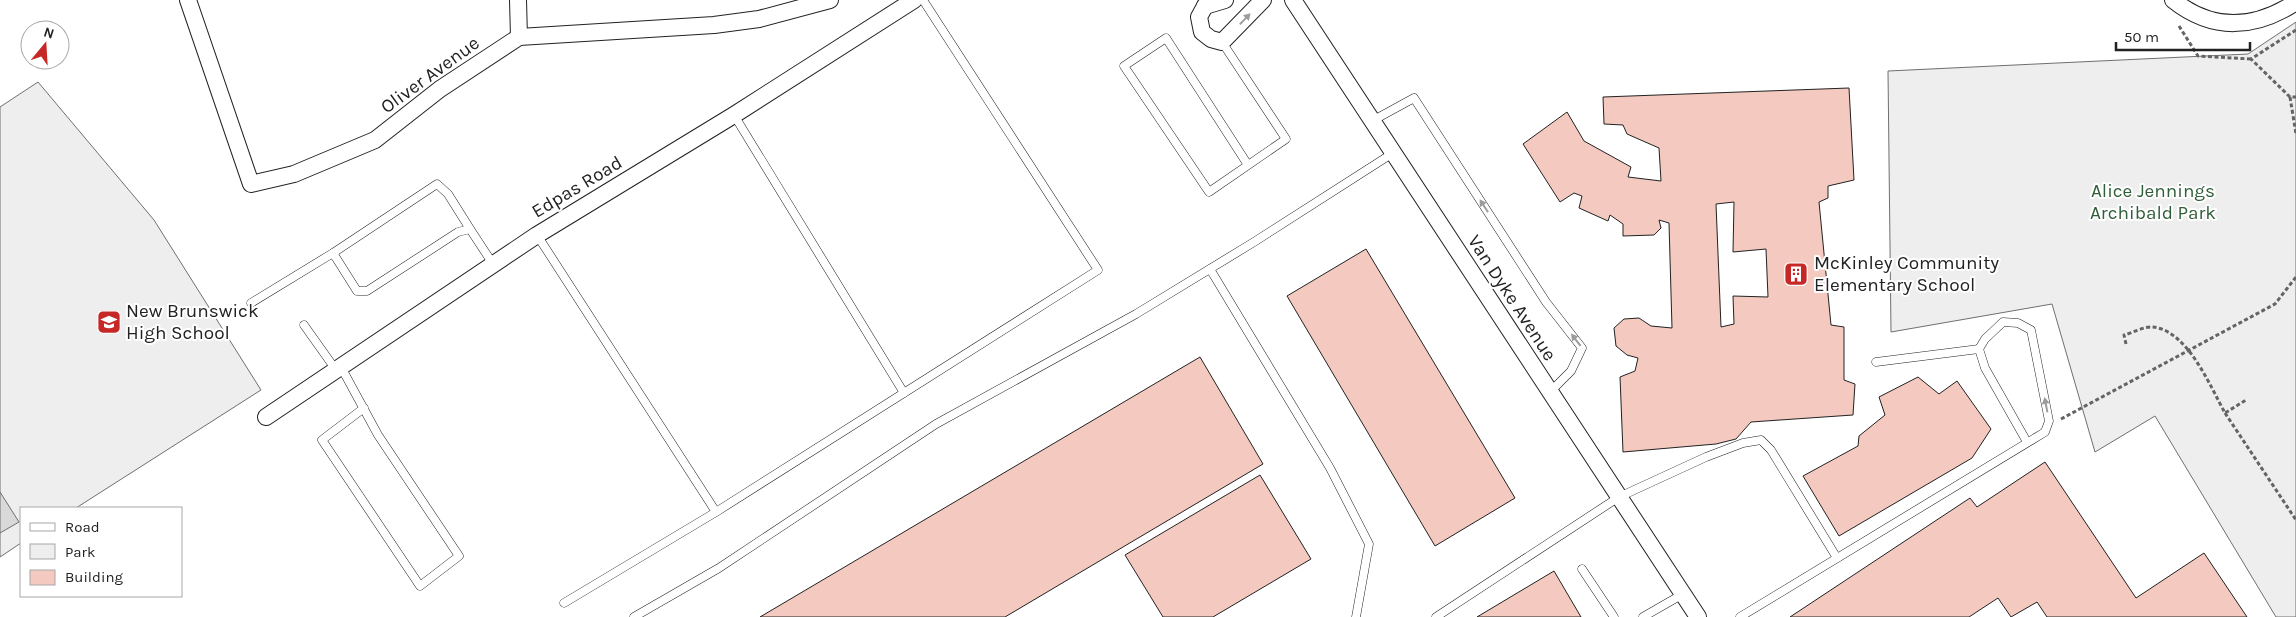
<svg xmlns="http://www.w3.org/2000/svg" width="2296" height="617" viewBox="0 0 2296 617" font-family="Karla,sans-serif">
<style>
.green{fill:#eee;stroke:#6f6f6f}
.water{fill:#d9d9d9;stroke:#6f6f6f}
.building{fill:#f3c9c0;stroke:#222;fill-rule:evenodd}
.lines{fill:none;stroke-linecap:round;stroke-linejoin:round}
.lane-casing{stroke:#222;stroke-width:9}
.street-casing{stroke:#222;stroke-width:18}
.path{stroke:#646464;stroke-width:3;stroke-dasharray:4 2.5;stroke-linecap:butt}
.lane{stroke:#fff;stroke-width:8}
.street{stroke:#fff;stroke-width:16}
.oneway{fill:#9c9c9c}
.labels{text-anchor:middle;dominant-baseline:central;stroke-width:4;stroke-linejoin:round;paint-order:stroke}
.street-label{font-size:19px;fill:#222;stroke:#fff}
.park-label{font-size:19px;fill:#2f5e38;stroke:#fff}
.poi-label{font-size:19px;fill:#222;stroke:#fff;text-anchor:start}
</style>
<rect width="100%" height="100%" fill="#fff"/>
<g class="green">
<path d="M2296,22V617H2276L2155,416L2095,452L2052,304L1891,332L1888,71L2248,54Z"/>
<path d="M38,82L154,220L261,390L76,508H21V543L0,557V107Z"/>
</g>
<path class="water" d="M0,492L19,522L0,533Z"/>
<g class="building">
<path d="M1849,88L1854,180L1828,186V198L1819,202L1831,325L1844,327V380L1855,384L1853,415L1751,422L1736,439L1716,444L1623,452L1620,377L1635,371L1638,358L1627,355L1616,346L1614,328L1624,319L1639,318L1651,326L1672,328L1669,223L1659,220L1661,228L1654,235L1623,236V224L1610,215L1608,221L1579,208L1582,196L1574,193L1560,202L1523,144L1567,112L1584,141L1631,167L1628,177L1661,181L1659,148L1627,134L1623,125L1604,124L1603,97ZM1734,202L1733,252L1766,249L1768,297L1733,296L1734,324L1721,327L1716,204Z"/>
<path d="M1366,249L1515,498L1435,546L1287,296Z"/>
<path d="M1200,357L1263,464L1005,617H760Z"/>
<path d="M1918,377L1939,394L1957,381L1991,429L1972,458L1839,536L1803,476L1858,446L1859,436L1885,415L1879,397Z"/>
<path d="M2045,462L2136,598L2204,553L2247,617H2047L2037,602L2011,617L1998,598L1969,617H1790L1970,498L1977,507Z"/>
<path d="M1260,475L1311,559L1213,617H1163L1125,555Z"/>
<path d="M1554,571L1581,617H1477Z"/>
</g>
<g class="lines">
<g class="lane-casing">
<g id="lane">
<path d="M1222,42L1286,139L1209,192L1124,66L1166,38L1248,165"/>
<path d="M734,115L904,393"/>
<path d="M1372,121L1414,98L1546,302L1582,348L1571,371L1550,392"/>
<path d="M537,235L716,512"/>
<path d="M333,253L437,184L448,194L470,229"/>
<path d="M1210,269L1330,468L1369,544L1356,617"/>
<path d="M251,303L333,253L357,291H367L458,232L470,229L493,264"/>
<path d="M304,325L336,370"/>
<path d="M1876,362L1979,349"/>
<path d="M341,367L378,435L459,556L420,586L322,440L364,408"/>
<path d="M1582,569L1614,617"/>
<path d="M564,603L716,512L1098,270L923,0"/>
<path d="M634,617L719,568L936,424L1136,314L1254,242L1393,153"/>
<path d="M1436,617L1619,497L1706,457L1743,443L1761,440L1771,450L1837,558"/>
<path d="M1643,617L1683,594"/>
<path d="M1740,617L2045,432L2049,421L2031,330L2018,323L2003,322L1985,339L1979,349L1985,368L2027,442"/>
</g>
</g>
<g class="street-casing">
<g id="street">
<path d="M188,0L251,184L294,174L375,140L440,89L519,37L714,25L759,19L830,0"/>
<path d="M518,0L519,37"/>
<path d="M1293,0L1698,617"/>
<path d="M2173,0C2213,32 2255,29 2296,2"/>
<path d="M1205,6L1199,17L1202,32L1211,39L1222,42L1263,0"/>
<path d="M1205,6L1225,0"/>
<path d="M266,417L537,235L734,115L914,0"/>
</g>
</g>
<g class="path">
<path d="M2179,26L2198,56L2251,59"/>
<path d="M2296,30L2251,59L2290,97H2296"/>
<path d="M2290,97L2296,134"/>
<path d="M2126,344L2124,335C2132,333 2145,326 2153,327C2188,331 2210,386 2225,413L2246,400"/>
<path d="M2225,413L2296,520"/>
<path d="M2061,419L2275,304L2296,277"/>
</g>
<use href="#lane" class="lane"/>
<use href="#street" class="street"/>
</g>
<defs><path id="oneway-solid" d="M-6-.8H1V-3.2L6.5 0L1 3.2V.8H-6Z" transform="scale(1.25)"/></defs>
<g class="oneway">
<use href="#oneway-solid" transform="translate(1245 19) rotate(-46)"/>
<use href="#oneway-solid" transform="translate(1484 206) rotate(-123)"/>
<use href="#oneway-solid" transform="translate(1576 340) rotate(-128)"/>
<use href="#oneway-solid" transform="translate(2046 405) rotate(-101)"/>
</g>
<defs>
<g id="building-square" transform="scale(1.25)"><rect x="-9" y="-9" width="18" height="18" rx="4" fill="#c62828" stroke="#fff"/><path d="M-4-6H4V6H1V3H-1V6H-4ZM-2.5-4.3h1.7v1.8h-1.7ZM.8-4.3h1.7v1.8H.8ZM-2.5-1h1.7V.8h-1.7ZM.8-1h1.7V.8H.8Z" fill="#fff"/></g>
<g id="school-square" transform="scale(1.25)"><rect x="-9" y="-9" width="18" height="18" rx="4" fill="#c62828" stroke="#fff"/><path d="M0-5L7-2L0 1L-7-2ZM-4 1L0 2.5L4 1V4Q0 6-4 4Z" fill="#fff"/></g>
</defs>
<g fill-rule="evenodd">
<use href="#building-square" x="1796" y="274"/>
<use href="#school-square" x="109" y="322"/>
</g>
<g class="labels">
<g class="street-label">
<text transform="translate(430 75) rotate(-36)">Oliver Avenue</text>
<text transform="translate(577 187) rotate(-31)">Edpas Road</text>
<text transform="translate(1512 298) rotate(57)">Van Dyke Avenue</text>
</g>
<g class="park-label">
<text x="2153" y="191">Alice Jennings<tspan x="2153" dy="22">Archibald Park</tspan></text>
</g>
<g class="poi-label">
<text x="1814" y="263">McKinley Community<tspan x="1814" dy="22">Elementary School</tspan></text>
<text x="126" y="311">New Brunswick<tspan x="126" dy="22">High School</tspan></text>
</g>
</g>
<rect x="20" y="507" width="162" height="90" fill="#ffffff" stroke="#a7a7a7"/>
<rect x="30" y="523" width="25" height="8" fill="#ffffff" stroke="#a7a7a7"/>
<text x="65" y="532" font-size="15" fill="#222222">Road</text>
<rect x="30" y="544" width="25" height="15" fill="#eeeeee" stroke="#a7a7a7"/>
<text x="65" y="557" font-size="15" fill="#222222">Park</text>
<rect x="30" y="570" width="25" height="15" fill="#f3c9c0" stroke="#a7a7a7"/>
<text x="65" y="582" font-size="15" fill="#222222">Building</text>
<g transform="translate(45 45) rotate(18)"><circle r="24" fill="#ffffff" stroke="#a7a7a7"/>
<path d="M0-4L9 19L0 12L-9 19Z" fill="#c62828"/>
<text y="-8" font-size="14" font-weight="bold" text-anchor="middle" fill="#222222">N</text>
</g>
<path d="M2116 42v8h134v-8" fill="none" stroke="#222222" stroke-width="2.5"/>
<text x="2124" y="42" font-size="15" fill="#222222" stroke="#ffffff" stroke-width="4" paint-order="stroke">50 m</text>
</svg>
